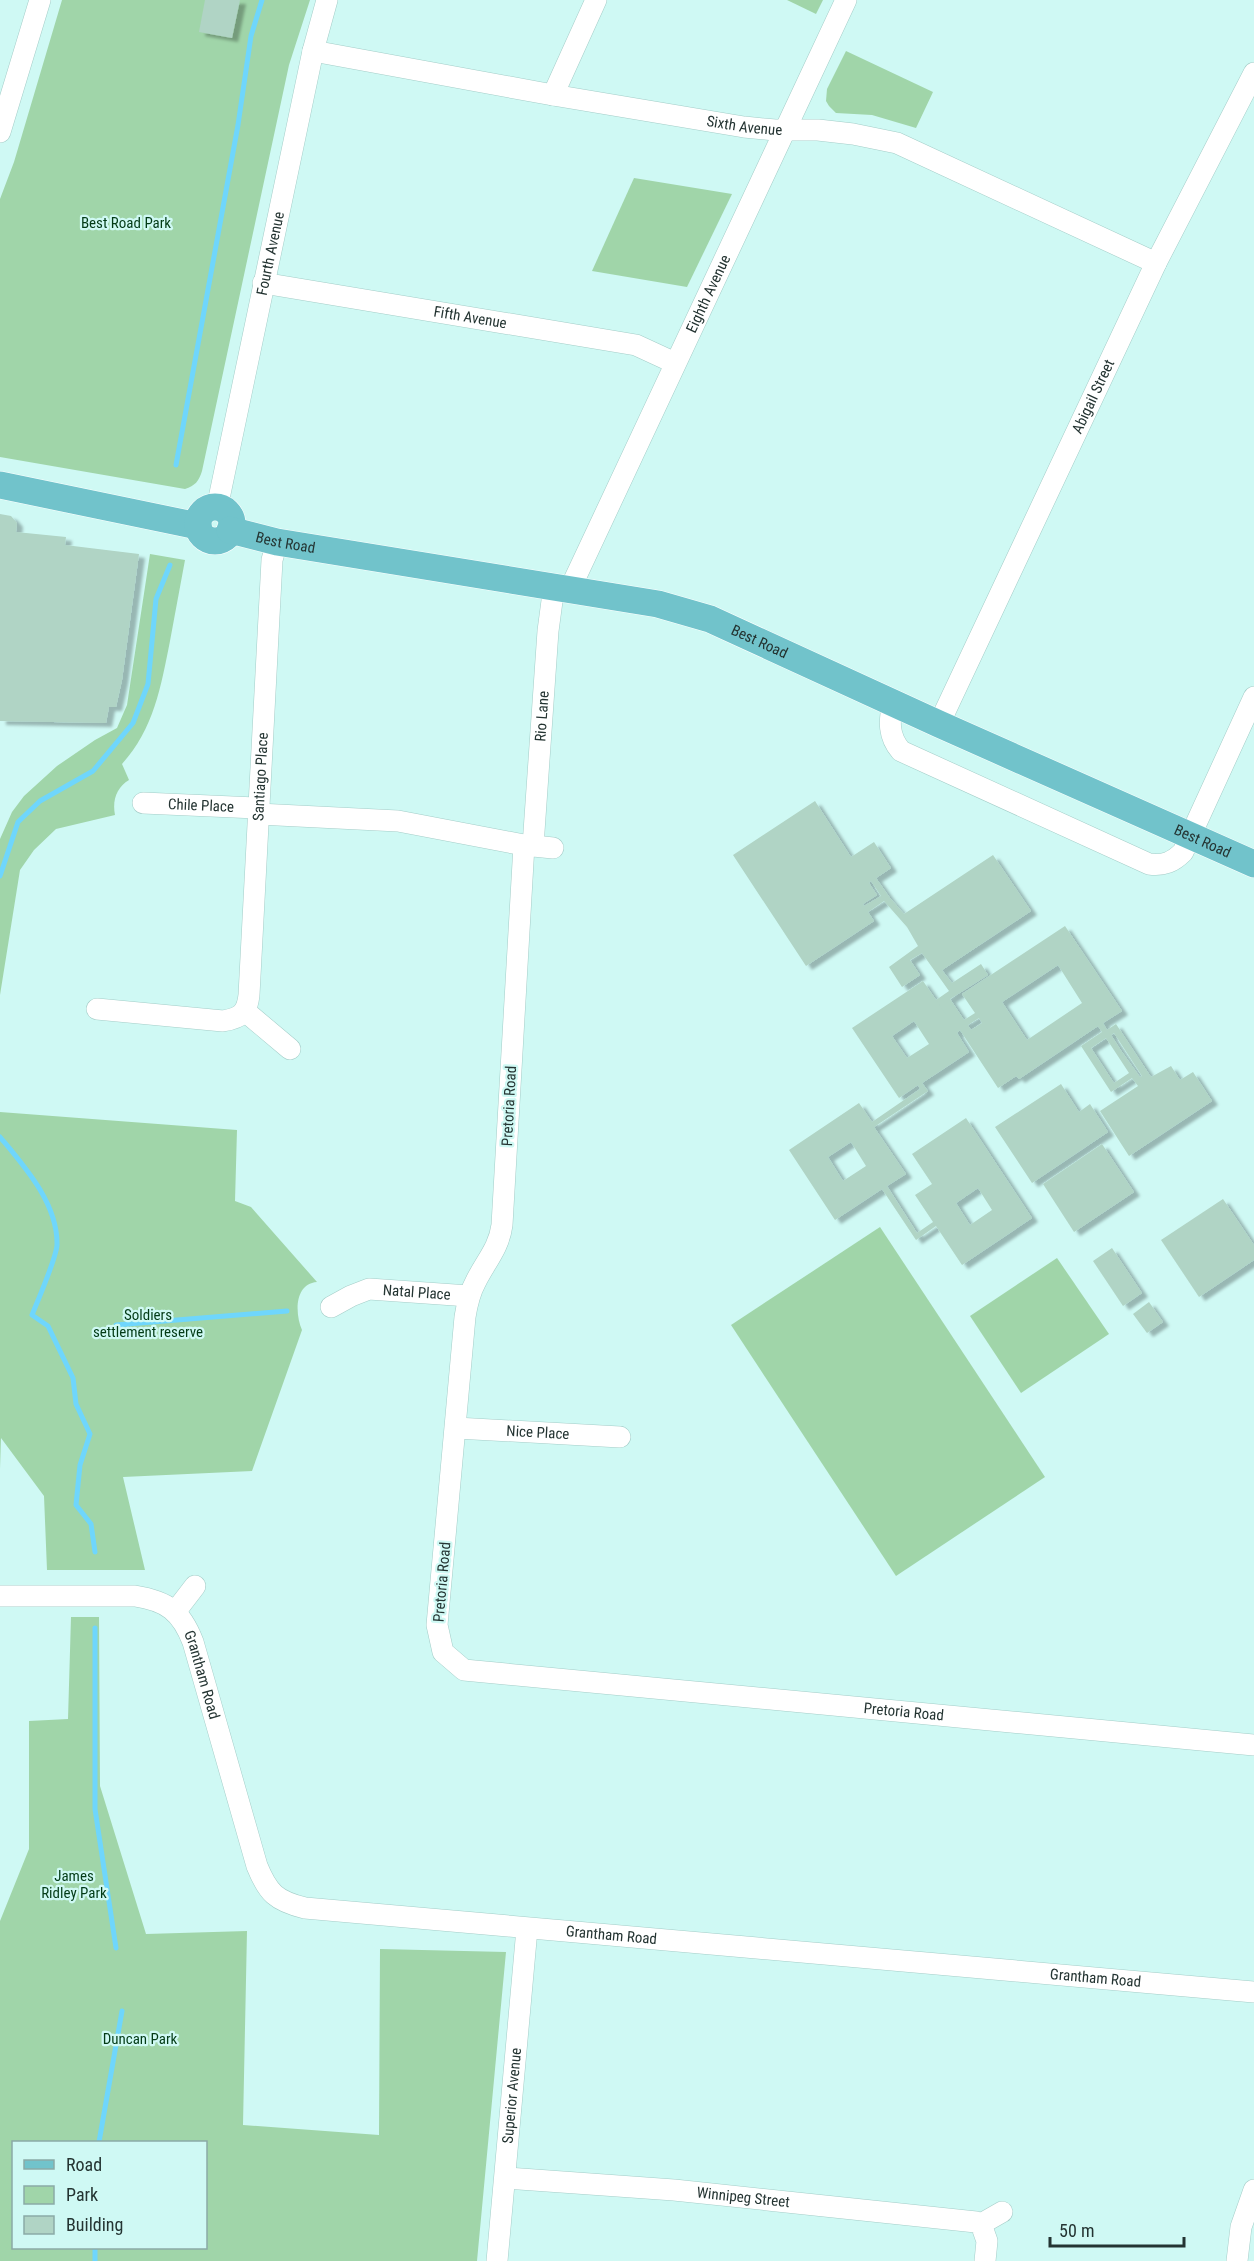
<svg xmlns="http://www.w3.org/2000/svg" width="1254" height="2261" viewBox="0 0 1254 2261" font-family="'Roboto Condensed',sans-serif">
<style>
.green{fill:#a0d5a9;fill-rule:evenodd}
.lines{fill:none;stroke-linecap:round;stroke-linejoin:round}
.stream{stroke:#6fd6fc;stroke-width:5}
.building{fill:#b0d4c5;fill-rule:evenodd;filter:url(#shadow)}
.minor-casing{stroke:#a4cdc8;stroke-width:22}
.major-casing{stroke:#fff;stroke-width:28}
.minor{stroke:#fff;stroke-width:21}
.major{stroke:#71c3cb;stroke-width:27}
.labels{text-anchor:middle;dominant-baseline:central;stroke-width:4.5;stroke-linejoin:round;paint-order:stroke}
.street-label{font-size:15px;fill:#243432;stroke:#cff9f4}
.park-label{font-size:15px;fill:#033b16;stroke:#cff9f4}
</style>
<defs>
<filter id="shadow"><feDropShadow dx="6" dy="4" stdDeviation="1.5" flood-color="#0004"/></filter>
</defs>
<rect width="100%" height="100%" fill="#cff9f4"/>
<g class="green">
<path d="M62,0H310L289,65L202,471C199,481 195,486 185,489L0,457V199L14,162Z"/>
<path d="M787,0H823L816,14Z"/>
<path d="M846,51L933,92L916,128L872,115L836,113L829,106L826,101L827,89Z"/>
<path d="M634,178L732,194L687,287L592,271Z"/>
<path d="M150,554L185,560C180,587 175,614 170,641C161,686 154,729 122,764L129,780C117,787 112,800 115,815L56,829L34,850L20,870L0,995V839L12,812L24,796L57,766L95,740L117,728L127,705Z"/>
<path d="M0,1112L237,1130L235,1201L251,1207L317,1282C294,1284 295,1314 302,1330L252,1471L123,1477L145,1570H47L44,1496L1,1438L0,1469Z"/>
<path d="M880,1227L1045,1477L896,1576L731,1325Z"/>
<path d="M1057,1258L1109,1334L1021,1393L970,1316Z"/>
<path d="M71,1617H99L100,1786L146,1934L247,1931L243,2125L379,2135L380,1949L506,1952L477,2261H0V1921L29,1849V1721L68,1719ZM14,2142H206V2248H14Z"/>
</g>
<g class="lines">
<g class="stream">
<path d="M176,465L238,125L251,36L262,0"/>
<path d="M0,876L18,822L40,801L93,771L133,723L148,684L156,599L170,565"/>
<path d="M0,1137C25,1167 58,1204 57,1245C56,1259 38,1300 32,1315L48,1326L73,1378L76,1404L90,1434L80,1465L76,1505L91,1524L95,1552"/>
<path d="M116,1325L287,1311"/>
<path d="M95,1628V1809L116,1948"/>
<path d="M99,2142L122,2011"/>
<path d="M95,2261V2248"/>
</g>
</g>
<g class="building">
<path d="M205,0H240L232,38L199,32Z"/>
<path d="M0,514L11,516L17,523L16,532L66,537L65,545L139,554L122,680L116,707H109L106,723L0,721Z"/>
<path d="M815,801L851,857L874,842L891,868L876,878L890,898L904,914L993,855L1031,911L942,970L952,983L981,964L988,975L950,999L964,1020L975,1013L962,994L1065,926L1122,1011L1103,1023L1107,1030L1116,1024L1151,1077L1171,1066L1180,1080L1193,1072L1212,1101L1129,1156L1100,1111L1138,1086L1132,1078L1111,1092L1081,1046L1102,1032L1098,1026L1019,1079L1016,1076L998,1088L960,1030L957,1033L969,1052L922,1083L928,1091L874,1127L906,1174L887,1186L917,1233L933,1222L915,1195L932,1184L912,1154L966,1118L1032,1218L962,1265L936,1226L916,1240L882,1189L835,1220L789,1150L859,1103L872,1122L920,1089L918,1085L899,1098L852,1028L923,981L954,1026L936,1000L949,991L922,953L910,960L920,975L902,987L889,967L918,946L907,927L884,901L868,912L874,921L806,966L733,855ZM871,881L881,896L864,906L863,904L877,895L869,883ZM1058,965L1082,1003L1027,1040L1002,1002ZM979,1018L982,1023L971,1030L968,1025ZM914,1021L929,1044L907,1058L892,1036ZM1114,1033L1142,1076L1140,1077L1122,1052L1111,1035ZM1106,1038L1129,1073L1114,1083L1091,1048ZM851,1142L866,1166L843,1181L828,1157ZM978,1188L992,1210L970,1225L956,1203Z"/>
<path d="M1061,1084L1079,1112L1090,1104L1108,1132L1032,1183L995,1127Z"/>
<path d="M1102,1144L1134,1192L1074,1232L1043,1184Z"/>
<path d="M1223,1199L1254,1245V1260L1199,1297L1161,1240Z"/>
<path d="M1112,1248L1142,1293L1123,1306L1093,1261Z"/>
<path d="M1149,1302L1163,1322L1147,1333L1133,1314Z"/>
</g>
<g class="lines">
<g class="minor-casing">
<g id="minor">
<path id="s1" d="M313,51L553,95L744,127L775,130H818L853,134L897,143L1156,263"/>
<path d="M553,95L596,0"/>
<path d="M0,132L40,0"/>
<path id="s2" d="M263,283L636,345L675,363"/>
<path id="s3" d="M217,508L313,51L327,0"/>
<path id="s4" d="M570,589L846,0"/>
<path d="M893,702C889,721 888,736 901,751L1149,864C1164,866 1173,862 1183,852L1254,697"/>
<path id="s5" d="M939,724L1156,263L1254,73"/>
<path id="s6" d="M143,803L258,808"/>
<path d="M258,814L398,821L524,845L553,848"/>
<path id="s7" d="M524,845L502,1225C499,1248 486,1261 476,1281C470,1292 467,1304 465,1317L437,1625L443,1652L464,1670L1254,1745"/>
<path id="s8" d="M533,846L548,631L554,586"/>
<path id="s9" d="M97,1009L223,1021C241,1018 247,1013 249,995L272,560L277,542"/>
<path d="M246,1012L290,1049"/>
<path id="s10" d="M331,1307L351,1296L369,1289L469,1296"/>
<path id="s11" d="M456,1428L620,1437"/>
<path id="s12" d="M0,1596H135C167,1601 181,1611 193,1642L257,1866C268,1893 276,1901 305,1908L1254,1992"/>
<path d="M175,1612L195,1586"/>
<path id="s13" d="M506,2178L674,2190L976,2222L981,2224L987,2241L985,2261"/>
<path d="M981,2224L1002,2212"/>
<path id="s14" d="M497,2261L527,1929"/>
<path d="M1237,2261L1241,2227L1254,2190"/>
</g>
</g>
<g class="major-casing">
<g id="major">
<path d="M0,485L198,526"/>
<circle cx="215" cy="524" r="17"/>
<path id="s15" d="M230,530L277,542L658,604L710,619L939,724L1254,864"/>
</g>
</g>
<use href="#minor" class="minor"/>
<use href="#major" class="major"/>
</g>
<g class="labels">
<g class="street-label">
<text stroke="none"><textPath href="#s1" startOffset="438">Sixth Avenue</textPath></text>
<text stroke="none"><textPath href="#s3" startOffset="260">Fourth Avenue</textPath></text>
<text stroke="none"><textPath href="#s4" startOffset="326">Eighth Avenue</textPath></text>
<text stroke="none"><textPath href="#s2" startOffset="210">Fifth Avenue</textPath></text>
<text stroke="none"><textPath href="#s5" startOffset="362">Abigail Street</textPath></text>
<text stroke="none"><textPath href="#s15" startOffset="57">Best Road</textPath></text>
<text stroke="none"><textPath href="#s15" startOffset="543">Best Road</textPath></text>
<text stroke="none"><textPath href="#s8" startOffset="130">Rio Lane</textPath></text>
<text stroke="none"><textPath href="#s9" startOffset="386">Santiago Place</textPath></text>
<text stroke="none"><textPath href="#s6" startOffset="58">Chile Place</textPath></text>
<text stroke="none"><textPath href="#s15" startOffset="1029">Best Road</textPath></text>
<text transform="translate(509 1106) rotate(-87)">Pretoria Road</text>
<text stroke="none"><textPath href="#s10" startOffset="90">Natal Place</textPath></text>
<text stroke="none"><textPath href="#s11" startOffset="82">Nice Place</textPath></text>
<text transform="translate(442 1582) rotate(-85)">Pretoria Road</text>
<text stroke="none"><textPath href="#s12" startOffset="248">Grantham Road</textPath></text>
<text stroke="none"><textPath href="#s7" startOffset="1287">Pretoria Road</textPath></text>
<text stroke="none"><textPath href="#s12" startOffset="822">Grantham Road</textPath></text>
<text stroke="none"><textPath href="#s12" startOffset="1308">Grantham Road</textPath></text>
<text stroke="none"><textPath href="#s14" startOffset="166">Superior Avenue</textPath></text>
<text stroke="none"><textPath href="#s13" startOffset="238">Winnipeg Street</textPath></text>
</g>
<g class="park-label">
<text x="126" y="223">Best Road Park</text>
<text x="148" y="1315">Soldiers<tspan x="148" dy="17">settlement reserve</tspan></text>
<text x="74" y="1876">James<tspan x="74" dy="17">Ridley Park</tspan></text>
<text x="140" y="2039">Duncan Park</text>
</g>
</g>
<rect x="12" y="2141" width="195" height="108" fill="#cff9f4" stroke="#8baaa6" stroke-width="1.5"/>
<rect x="24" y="2160" width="30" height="9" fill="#71c3cb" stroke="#8baaa6" stroke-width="1.5"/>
<text x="66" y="2171" font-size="18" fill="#243432">Road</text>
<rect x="24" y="2186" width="30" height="18" fill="#a0d5a9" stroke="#8baaa6" stroke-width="1.5"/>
<text x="66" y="2201" font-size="18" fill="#243432">Park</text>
<rect x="24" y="2216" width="30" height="18" fill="#b0d4c5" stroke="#8baaa6" stroke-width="1.5"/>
<text x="66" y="2231" font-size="18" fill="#243432">Building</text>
<path d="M1050 2237v9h134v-9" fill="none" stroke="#243432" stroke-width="3"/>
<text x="1059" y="2237" font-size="18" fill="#243432" stroke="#cff9f4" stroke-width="4.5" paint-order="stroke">50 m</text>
</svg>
